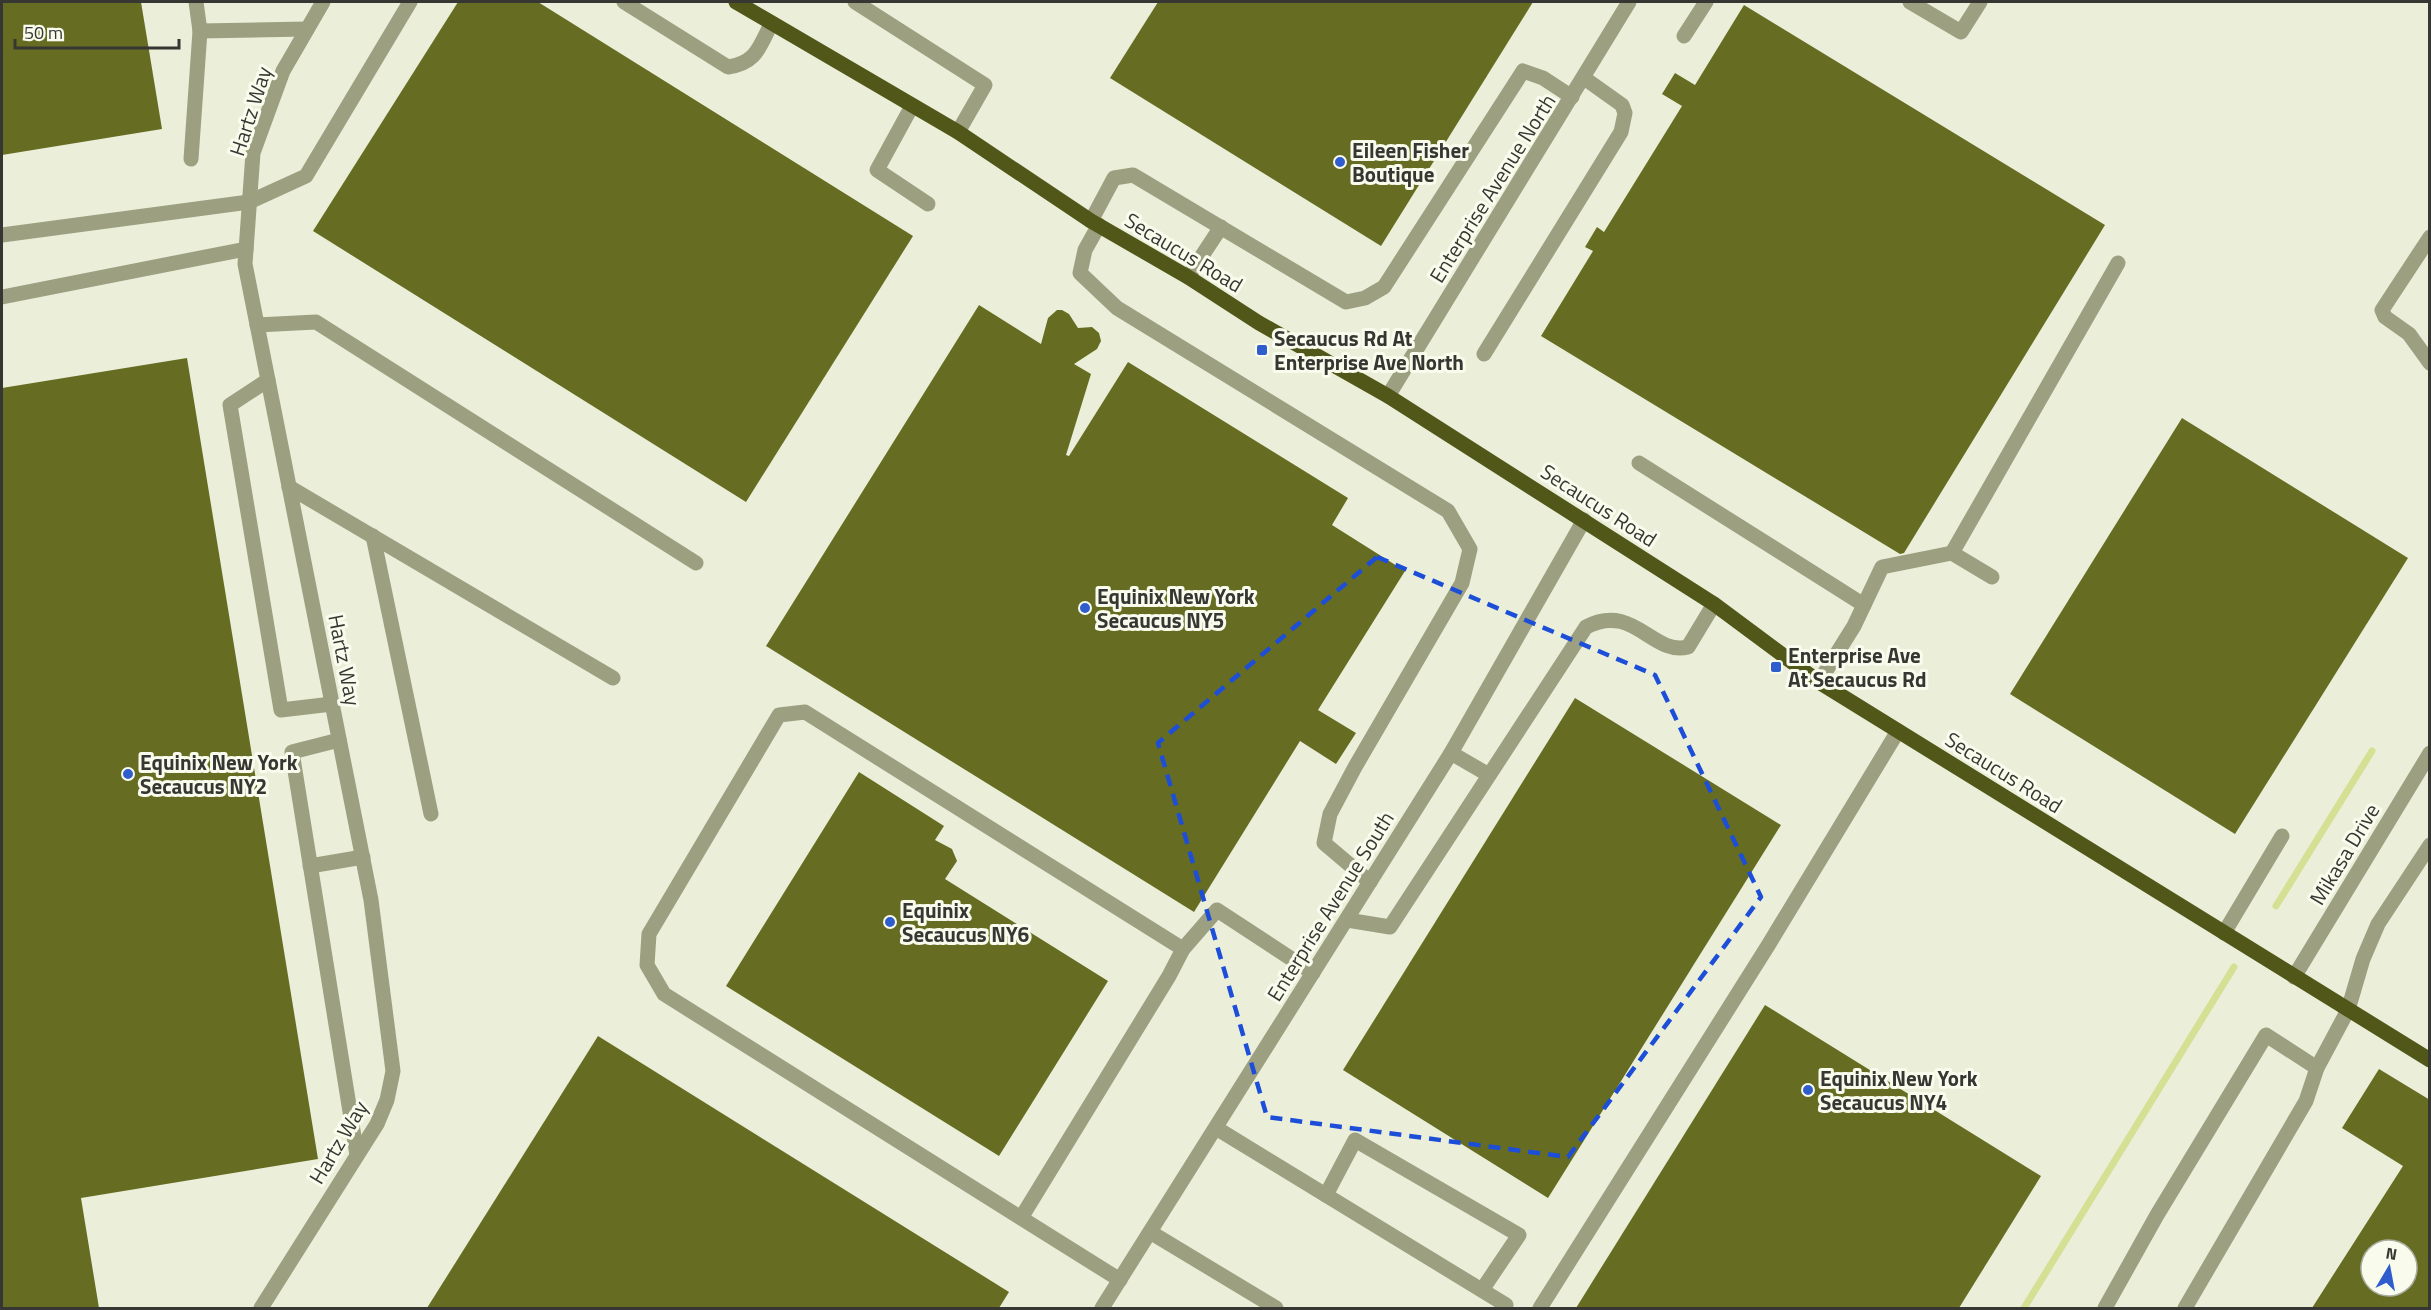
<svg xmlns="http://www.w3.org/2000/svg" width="2431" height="1310" viewBox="0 0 2431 1310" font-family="'Titillium Web',sans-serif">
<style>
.built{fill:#ebefda;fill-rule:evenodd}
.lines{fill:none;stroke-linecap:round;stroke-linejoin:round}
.stream{stroke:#d6e094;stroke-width:7}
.building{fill:#666d22;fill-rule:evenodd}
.minor{stroke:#9ca081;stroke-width:15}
.major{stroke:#515719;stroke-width:15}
.marked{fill:none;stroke:#1d4ed8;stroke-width:4.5;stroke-dasharray:12 8;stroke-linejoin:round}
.poi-dot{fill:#305dcd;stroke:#f9fced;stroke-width:2}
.labels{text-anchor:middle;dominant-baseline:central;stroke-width:6;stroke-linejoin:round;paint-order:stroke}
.street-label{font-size:21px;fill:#363732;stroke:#f9fced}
.poi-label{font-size:21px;font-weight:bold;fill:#363732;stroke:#f9fced;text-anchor:start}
</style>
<rect width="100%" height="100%" fill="#f9fced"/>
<path class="built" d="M2,2H2429V1308H2ZM2371,1250H2407V1286H2371Z"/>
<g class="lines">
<g class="stream">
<path d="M2276,906L2372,751"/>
<path d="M2024,1308L2234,967"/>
</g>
</g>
<g class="building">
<path d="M2,2H141L162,129L2,155Z"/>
<path d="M458,2H538L913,236L746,502L313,231Z"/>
<path d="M1158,2H1533L1381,246L1110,78Z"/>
<path d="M1744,5L2105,225L1904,553L1900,554L1541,336L1593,251L1585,247L1597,227L1604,232L1682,106L1662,94L1675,73L1695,85Z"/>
<path d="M979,305L1041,344L1048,318L1057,310H1062L1069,314L1078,328L1092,327L1099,333L1101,341L1097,349L1074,364L1091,374L1066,455L1069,456L1128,362L1348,498L1332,525L1405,571L1318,710L1356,733L1336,764L1300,741L1194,912L766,646Z"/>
<path d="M187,358L318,1159L81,1198L99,1308H2V388Z"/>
<path d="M2182,418L2408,558L2235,834L2010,694Z"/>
<path d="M1575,698L1781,825L1548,1198L1343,1070Z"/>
<path d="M859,772L944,826L935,840L952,849L957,861L945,879L1108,981L999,1156L726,986Z"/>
<path d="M1765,1005L2041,1176L1959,1308H1576Z"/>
<path d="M598,1036L1009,1292L999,1308H427Z"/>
<path d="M2379,1069L2430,1100V1308H2312L2403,1166L2342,1128ZM2371,1250H2407V1286H2371Z"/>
</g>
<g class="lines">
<g class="minor">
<path d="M196,2L200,31L307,29"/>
<path d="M624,2L728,67C756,63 759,48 771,24"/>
<path d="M855,2L985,85L958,132"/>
<path d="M1910,2L1961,32L1980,2"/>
<path d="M1684,36L1706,2"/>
<path d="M912,106L877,170L928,204"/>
<path d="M191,159L200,31"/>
<path d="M1091,221L1114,178L1133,175L1346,302L1365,298L1384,287L1523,71L1543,78L1572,97"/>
<path d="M1099,225L1085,250L1080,273L1117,308L1448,511L1470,549L1462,583L1355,767L1330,814L1324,843L1370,882"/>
<path d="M2,235L249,202L306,176L410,2"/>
<path d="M2430,237L2382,310L2385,317L2409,334L2430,363"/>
<path d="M1188,277L1221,227"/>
<path d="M2,297L246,249"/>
<path d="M257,325L316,322L696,563"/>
<path d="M1484,354L1621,132L1625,113L1622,105L1584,78"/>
<path d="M268,380L230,405L281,710L332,704"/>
<path d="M1388,396L1629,2"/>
<path d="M1639,463L1864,605"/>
<path d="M289,487L613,678"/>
<path d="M373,536L431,814"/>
<path d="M1952,553L2118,263"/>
<path d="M1819,682L1854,626L1882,567L1952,553L1992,577"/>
<path d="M339,740L292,752L357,1155"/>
<path d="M1451,753L1489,775"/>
<path d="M310,866L363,857"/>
<path d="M1347,920L1390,927L1586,627C1634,602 1652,656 1688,647L1714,604"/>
<path d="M2224,933L2282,836"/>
<path d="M1183,949L1217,910L1313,973"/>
<path d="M2294,977L2430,753"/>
<path d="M1216,1128L1506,1305"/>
<path d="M1326,1195L1355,1140L1519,1235L1482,1290"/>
<path d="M1021,1218L1169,976L1183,949L805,712L779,715L649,934L647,965L664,994L1120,1280"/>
<path d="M1150,1232L1276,1308"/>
<path d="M261,1308L377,1124L387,1100L393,1071L371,900L245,264L253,153L283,71L323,2"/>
<path d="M1102,1308L1451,753L1584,520"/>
<path d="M1540,1308L1769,944L1898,731"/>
<path d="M2105,1308L2157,1215L2266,1035L2317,1068"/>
<path d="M2185,1308L2306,1101L2317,1068L2348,1010L2363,959L2378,924L2430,845"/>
</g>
<path class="major" d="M736,2L958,132L1091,221L1188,277L1259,323L1388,396L1714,604L1819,682L2430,1060"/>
</g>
<path class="marked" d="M1377,557L1655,675L1761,897L1568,1157L1267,1117L1158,743Z"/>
<g class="poi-dot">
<circle cx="1340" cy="162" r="6"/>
<rect x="1256" y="344" width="12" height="12" rx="3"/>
<circle cx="1085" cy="608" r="6"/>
<rect x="1770" y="661" width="12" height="12" rx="3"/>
<circle cx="128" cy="774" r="6"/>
<circle cx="890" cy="922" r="6"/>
<circle cx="1808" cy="1090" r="6"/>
</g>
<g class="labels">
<g class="street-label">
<text transform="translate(250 111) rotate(-72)">Hartz Way</text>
<text transform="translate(1492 188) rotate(-58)">Enterprise Avenue North</text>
<text transform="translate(1184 252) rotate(31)">Secaucus Road</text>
<text transform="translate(1599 505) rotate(33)">Secaucus Road</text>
<text transform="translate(345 660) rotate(79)">Hartz Way</text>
<text transform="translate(2004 772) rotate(32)">Secaucus Road</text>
<text transform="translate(2344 854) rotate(-59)">Mikasa Drive</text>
<text transform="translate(1330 906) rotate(-58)">Enterprise Avenue South</text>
<text transform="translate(338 1142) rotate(-59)">Hartz Way</text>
</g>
<g class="poi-label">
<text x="1352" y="150">Eileen Fisher<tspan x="1352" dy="24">Boutique</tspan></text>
<text x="1274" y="338">Secaucus Rd At<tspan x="1274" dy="24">Enterprise Ave North</tspan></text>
<text x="1097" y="596">Equinix New York<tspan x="1097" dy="24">Secaucus NY5</tspan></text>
<text x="1788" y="655">Enterprise Ave<tspan x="1788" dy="24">At Secaucus Rd</tspan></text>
<text x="140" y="762">Equinix New York<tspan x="140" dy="24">Secaucus NY2</tspan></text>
<text x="902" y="910">Equinix<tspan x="902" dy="24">Secaucus NY6</tspan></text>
<text x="1820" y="1078">Equinix New York<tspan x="1820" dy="24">Secaucus NY4</tspan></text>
</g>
</g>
<rect width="2431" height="1310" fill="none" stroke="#363732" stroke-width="6"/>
<g transform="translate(2389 1268) rotate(10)"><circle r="28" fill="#f9fced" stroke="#abada2" stroke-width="1.5"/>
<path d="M0-4.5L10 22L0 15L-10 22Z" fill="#305dcd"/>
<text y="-9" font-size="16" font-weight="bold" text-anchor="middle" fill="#363732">N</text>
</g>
<path d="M15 39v9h164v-9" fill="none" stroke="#363732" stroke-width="3"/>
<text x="24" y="39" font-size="18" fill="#363732" stroke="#f9fced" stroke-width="4.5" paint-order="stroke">50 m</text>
</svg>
